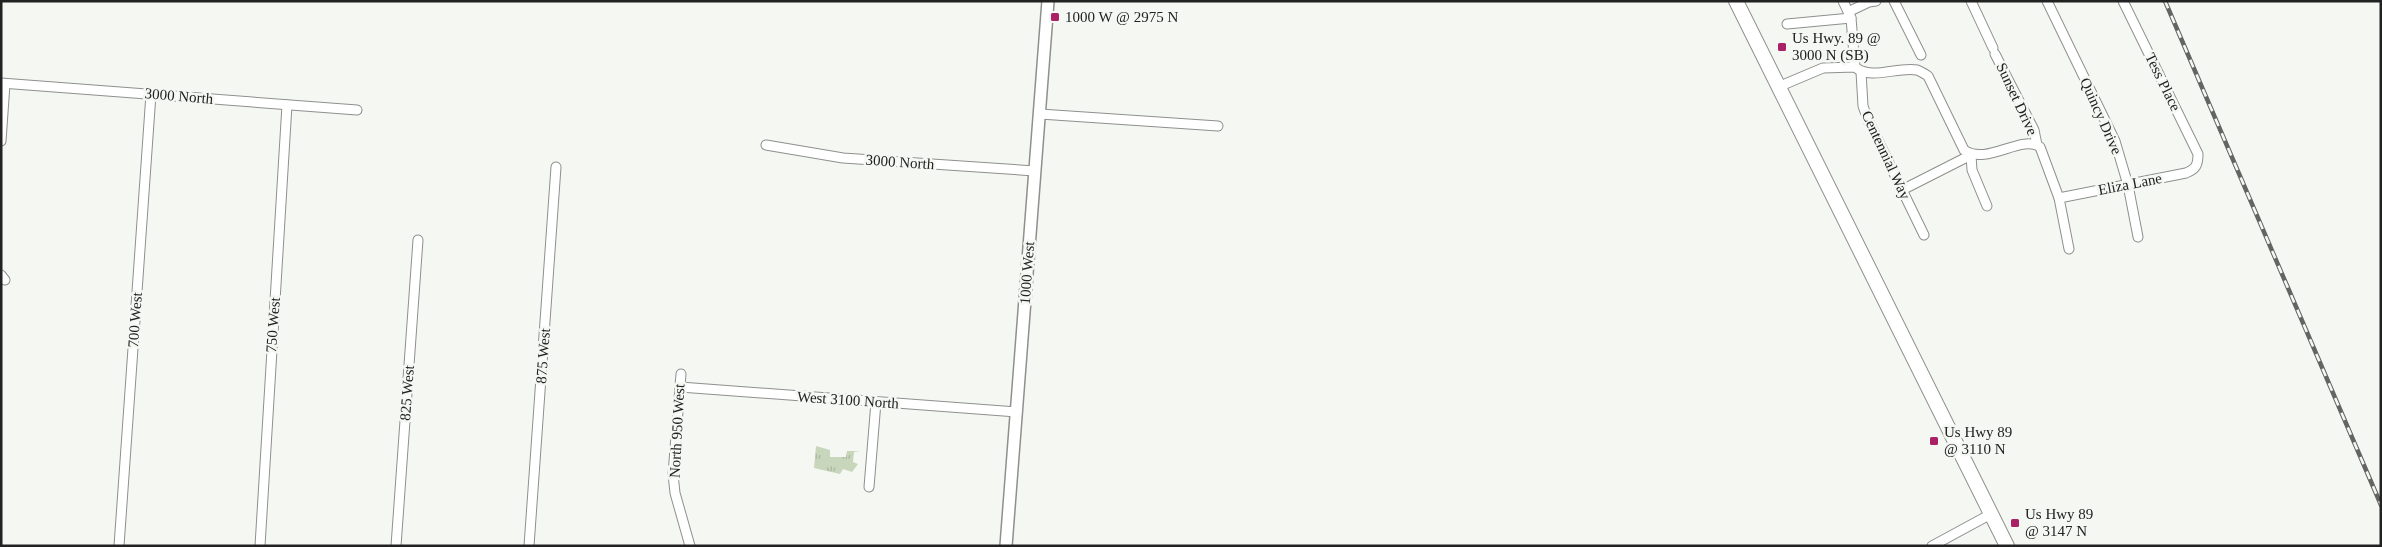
<svg xmlns="http://www.w3.org/2000/svg" width="2382" height="547" viewBox="0 0 2382 547" font-family="'Times New Roman',serif">
<style>
.grass{fill:url(#grass-tufts)}
.lines{fill:none;stroke-linecap:round;stroke-linejoin:round}
.minor-casing{stroke:#8e908d;stroke-width:11}
.tertiary-casing{stroke:#8e908d;stroke-width:14}
.primary-casing{stroke:#8e908d;stroke-width:16}
.minor{stroke:#fff;stroke-width:9}
.tertiary{stroke:#fff;stroke-width:11}
.primary{stroke:#fff;stroke-width:14}
.rail-casing{stroke:#646563;stroke-width:4.5}
.rail{stroke:#f5f7f3;stroke-width:2.5;stroke-dasharray:8;stroke-linecap:butt}
.poi-dot{fill:#aa2166;stroke:#f5f7f3;stroke-width:2}
.labels{text-anchor:middle;dominant-baseline:central;stroke-width:5;stroke-linejoin:round;paint-order:stroke}
.poi-label{font-size:15px;fill:#212221;stroke:#f5f7f3;text-anchor:start}
.street-label{font-size:15px;fill:#212221;stroke:#f5f7f3}
</style>
<defs>
<pattern id="grass-tufts" width="24" height="20" patternUnits="userSpaceOnUse" patternTransform="scale(1.25)"><rect width="24" height="20" fill="#c8d6bb"/><path d="M3 7l-1-3M5 7V3M7 7l1-3M15 17l-1-3M17 17v-4M19 17l1-3" fill="none" stroke="#acb7a0"/></pattern>
</defs>
<rect width="100%" height="100%" fill="#f5f7f3"/>
<path class="grass" d="M816,446L830,450V457H846L847,451H860L854,452L853,462L858,464L852,472L843,469L840,474L814,468Z"/>
<g class="lines">
<g class="minor-casing">
<g id="minor">
<path d="M1843,1L1851,18L1855,67"/>
<path d="M1894,1L1921,55"/>
<path d="M1971,1L1993,48"/>
<path d="M2047,1L2115,141L2128,185L2138,237"/>
<path d="M1850,11L1869,2L1876,1"/>
<path d="M1787,24L1851,18"/>
<path d="M1995,54L2034,130L2037,145"/>
<path d="M1861,72L1863,106L1868,120L1924,235"/>
<path d="M1,83L357,110"/>
<path d="M1778,87L1823,68L1855,67C1871,81 1898,66 1917,70C1920,71 1925,74 1928,76L1964,150C1987,166 2021,134 2040,147L2059,198L2069,249"/>
<path d="M1040,114L1218,126"/>
<path d="M1,141L5,84"/>
<path d="M766,145L843,158L1035,171"/>
<path d="M1971,155L1972,170L1987,206"/>
<path d="M1902,190L1971,155"/>
<path d="M2059,198L2186,173C2196,169 2198,165 2198,154L2123,1"/>
<path d="M1,275L5,280"/>
<path d="M681,374L673,474L675,493L690,546"/>
<path d="M680,387L1017,412"/>
<path d="M869,487L876,402"/>
<path d="M119,546L151,94"/>
<path d="M260,546L287,105"/>
<path d="M396,546L418,240"/>
<path d="M529,546L556,167"/>
<path d="M1932,546L1991,514"/>
</g>
</g>
<g class="tertiary-casing">
<path id="tertiary" d="M1006,546L1048,1"/>
</g>
<g class="primary-casing">
<path id="primary" d="M1736,1L2007,546"/>
</g>
<use href="#minor" class="minor"/>
<use href="#tertiary" class="tertiary"/>
<use href="#primary" class="primary"/>
<g class="rail-casing">
<path id="rail" d="M2165,1L2381,505"/>
</g>
<use href="#rail" class="rail"/>
</g>
<g class="poi-dot">
<rect x="1050" y="12" width="10" height="10" rx="2.5"/>
<rect x="1777" y="42" width="10" height="10" rx="2.5"/>
<rect x="1929" y="436" width="10" height="10" rx="2.5"/>
<rect x="2010" y="518" width="10" height="10" rx="2.5"/>
</g>
<g class="labels">
<g class="poi-label">
<text x="1065" y="17">1000 W @ 2975 N</text>
<text x="1792" y="38">Us Hwy. 89 @<tspan x="1792" dy="17">3000 N (SB)</tspan></text>
<text x="1944" y="432">Us Hwy 89<tspan x="1944" dy="17">@ 3110 N</tspan></text>
<text x="2025" y="514">Us Hwy 89<tspan x="2025" dy="17">@ 3147 N</tspan></text>
</g>
<g class="street-label">
<text transform="translate(2163 82) rotate(64)">Tess Place</text>
<text transform="translate(179 96) rotate(5)">3000 North</text>
<text transform="translate(2017 99) rotate(65)">Sunset Drive</text>
<text transform="translate(2101 116) rotate(66)">Quincy Drive</text>
<text transform="translate(1886 155) rotate(65)">Centennial Way</text>
<text transform="translate(900 162) rotate(4)">3000 North</text>
<text transform="translate(2130 184) rotate(-11)">Eliza Lane</text>
<text transform="translate(1027 273) rotate(-86)">1000 West</text>
<text transform="translate(135 320) rotate(-86)">700 West</text>
<text transform="translate(273 325) rotate(-86)">750 West</text>
<text transform="translate(543 356) rotate(-86)">875 West</text>
<text transform="translate(407 393) rotate(-86)">825 West</text>
<text transform="translate(848 400) rotate(4)">West 3100 North</text>
<text transform="translate(677 431) rotate(-87)">North 950 West</text>
</g>
</g>
<rect width="2382" height="547" fill="none" stroke="#212221" stroke-width="5"/>
</svg>
